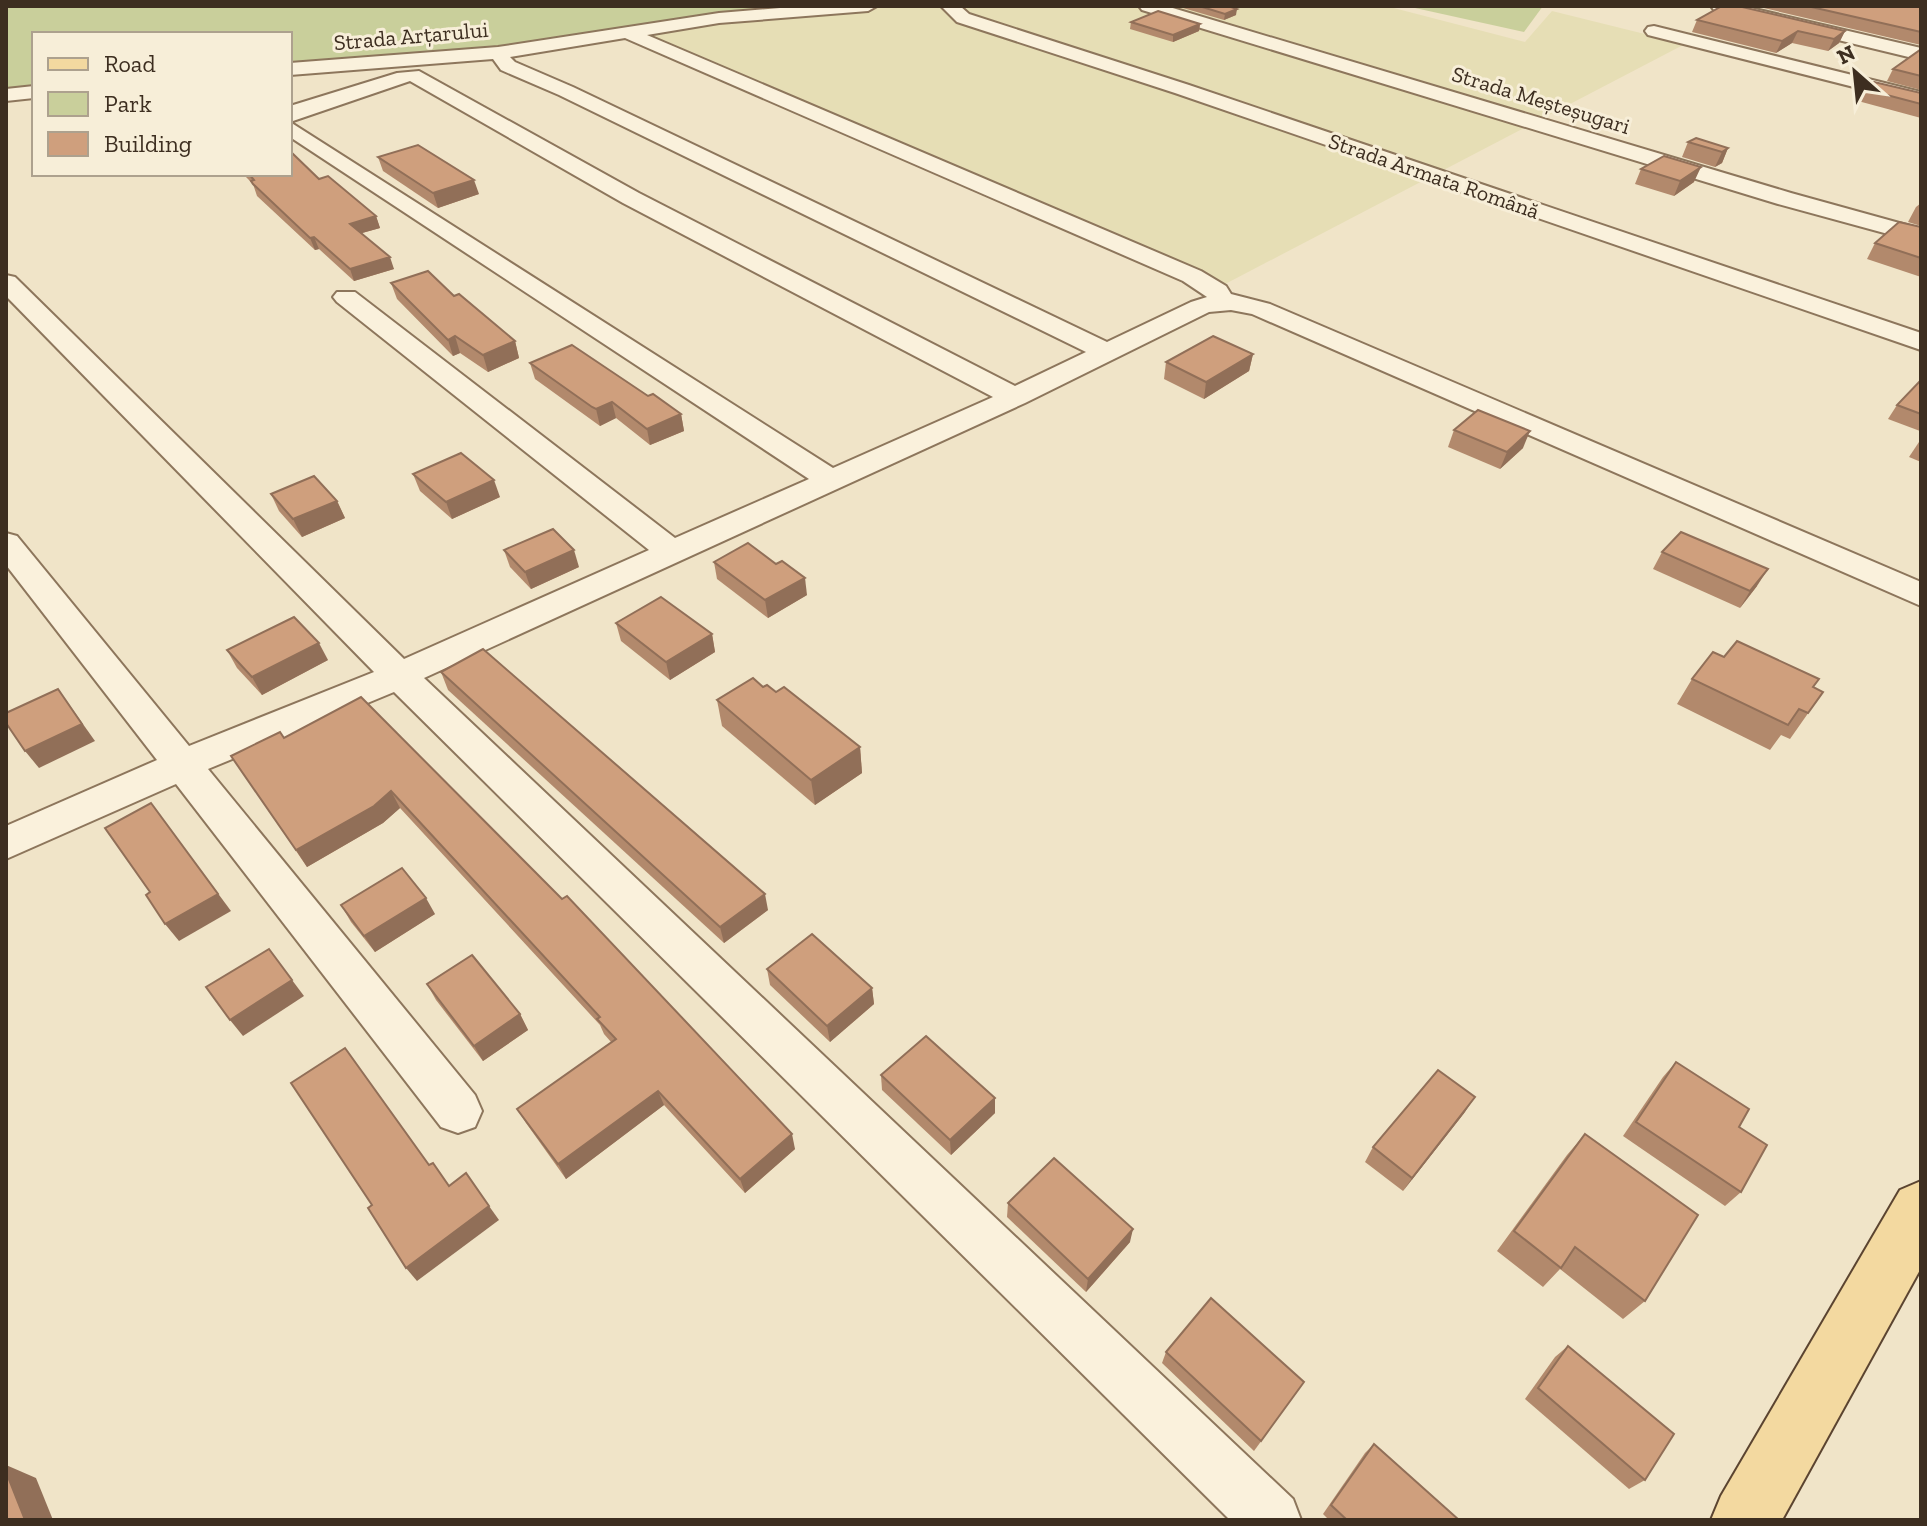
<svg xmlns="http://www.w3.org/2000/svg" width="1927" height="1526" viewBox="0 0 1927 1526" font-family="'Zilla Slab',serif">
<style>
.farmland{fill:#e6deb5}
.green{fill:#c9cf9b}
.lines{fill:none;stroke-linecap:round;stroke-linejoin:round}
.minor-casing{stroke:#8d765c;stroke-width:4}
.major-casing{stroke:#5b4430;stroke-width:4}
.minor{fill:#faf1dc;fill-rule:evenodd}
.major{fill:#f3d9a0;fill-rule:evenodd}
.wall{fill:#b2896c}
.shaded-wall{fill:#916f58}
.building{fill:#cf9f7d;stroke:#916f58;stroke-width:2}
.labels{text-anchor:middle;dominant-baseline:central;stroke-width:6;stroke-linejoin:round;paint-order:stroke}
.far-street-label{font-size:22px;fill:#3d2e20;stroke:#f7eed8}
</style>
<rect width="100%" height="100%" fill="#f0e4c8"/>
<path class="farmland" d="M900,6H1386L1525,42L1552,11L1685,44L1208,293L624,38L721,19Z"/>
<g class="green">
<path d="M6,6H901L721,19L626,38L290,71V34H34V87L6,89Z"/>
<path d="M1406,6H1543L1524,32Z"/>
</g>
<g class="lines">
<g class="minor-casing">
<g id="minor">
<path d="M804,6H877L868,11L719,23L647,35L1201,271L1226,286L1231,294L1270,304L1921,582V606L1252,314L1231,310L1209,312L1025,403L424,678L1293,1499L1301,1520H1230L394,692L208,769L475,1095L482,1111L475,1127L458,1133L441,1127L176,784L6,859V826L157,760L6,565V533L17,536L189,746L374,672L6,296V275L15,277L404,659L649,550L337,302L333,297L337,292H355L675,538L809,479L290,137V106L397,73L419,71L639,193L1015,386L1086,352L559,95L501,70L493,59L290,75V63L498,47L719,13ZM625,38L1183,281L1207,297L1191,302L1107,342L573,87L515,62L510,57ZM410,81L623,203L993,397L833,468L290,122Z"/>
<path d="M941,6H960L969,14L1189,85L1921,333V350L1175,93L957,22Z"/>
<path d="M1139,6H1166L1791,193L1921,229V243L1778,204L1142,10Z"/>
<path d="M1711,6H1742L1921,48V60L1714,10Z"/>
<path d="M1654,26L1921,92V104L1648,35L1645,31L1648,27Z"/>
<path d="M34,86V98L6,101V89Z"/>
</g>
</g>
<g class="major-casing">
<path id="major" d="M1921,1181V1268L1782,1520H1711L1721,1496L1900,1190Z"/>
</g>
<use href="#minor" class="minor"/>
<use href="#major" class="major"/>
</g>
<g class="wall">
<path d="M1183,6H1228L1236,15L1224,20L1183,8Z"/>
<path d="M1755,6H1921V45Z"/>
<path d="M1697,20L1845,31L1839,43L1828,51L1792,43L1776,53L1692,32Z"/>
<path d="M1131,22L1200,24L1199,31L1173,42L1130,29Z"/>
<path d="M1921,50V90L1887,81L1893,69Z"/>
<path d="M1864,89L1921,93V118L1858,101Z"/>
<path d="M1688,142L1728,148L1722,163L1715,167L1682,157Z"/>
<path d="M378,157L479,194L438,208L383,171Z"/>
<path d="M1641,169L1694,182L1674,196L1635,184Z"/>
<path d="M243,174H290L319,179L376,216L380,228L362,233L394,269L354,281L319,249L315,250L257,196L253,184Z"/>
<path d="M1921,203V226L1908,222L1916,207Z"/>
<path d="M1921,227V277L1867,259L1875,243Z"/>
<path d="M391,283L454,296L515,341L519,358L488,372L460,353L453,356L397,299Z"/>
<path d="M1253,354L1249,371L1204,399L1164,379L1166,362Z"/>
<path d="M530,363L648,396L681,414L684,431L650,445L616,418L600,426L535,379Z"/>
<path d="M1921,380V430L1920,431L1888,419L1897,405Z"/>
<path d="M1454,430L1523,448L1500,469L1448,447Z"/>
<path d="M1921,439V462L1909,457Z"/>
<path d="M413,474L500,497L452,519L420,491Z"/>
<path d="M271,494L337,501L345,518L302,537L279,511Z"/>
<path d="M504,550L579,567L531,589L510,567Z"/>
<path d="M1662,552L1757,586L1740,608L1653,569Z"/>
<path d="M714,562L807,595L768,618L717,579Z"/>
<path d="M616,623L712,634L715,652L670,680L621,641Z"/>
<path d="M227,650L328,660L262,695L237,668Z"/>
<path d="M1724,657L1813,687L1823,692L1790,739L1781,735L1770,750L1677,704L1692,679Z"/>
<path d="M441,672L768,910L724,943L448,690Z"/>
<path d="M763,687L776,692L860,747L862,773L815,805L722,726L717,700Z"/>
<path d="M361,697L795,1149L745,1193L664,1105L566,1179L526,1123L517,1109L611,1042L604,1034L600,1025L400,808L383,823L307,867L231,756L284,738Z"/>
<path d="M341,905L435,914L375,952L351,922Z"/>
<path d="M767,969L872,988L874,1004L830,1042L770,985Z"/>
<path d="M427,984L520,1014L528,1030L483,1061L436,1000Z"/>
<path d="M1676,1062L1739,1127L1741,1192L1725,1206L1623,1136L1663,1077Z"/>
<path d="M881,1075L995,1113L951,1155L882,1090Z"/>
<path d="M1465,1112L1403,1191L1365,1162L1373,1147Z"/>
<path d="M1585,1134L1645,1301L1623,1319L1560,1269L1543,1287L1497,1251L1567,1155Z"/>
<path d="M1008,1203L1130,1242L1086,1292L1007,1217Z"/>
<path d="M1568,1346L1645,1480L1629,1489L1525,1399L1555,1357Z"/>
<path d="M1166,1352L1304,1382L1254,1451L1162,1363Z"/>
<path d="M1374,1444L1459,1520H1329L1323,1514L1365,1453Z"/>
</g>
<g class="shaded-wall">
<path d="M1237,9L1236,15L1224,20L1225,14Z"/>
<path d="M1200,24L1199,31L1173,42V35Z"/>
<path d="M1798,31L1792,43L1776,53L1782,41Z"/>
<path d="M1845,31L1839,43L1828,51L1834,39Z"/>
<path d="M1728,148L1722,163L1715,167L1722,152Z"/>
<path d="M1701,167L1694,182L1674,196L1680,181Z"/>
<path d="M474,180L479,194L438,208L433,193Z"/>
<path d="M376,216L380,228L355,235L350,224Z"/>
<path d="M314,237L319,249L315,250L310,238Z"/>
<path d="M390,257L394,269L354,281L350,269Z"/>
<path d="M455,336L460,353L453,356L448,340Z"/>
<path d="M515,341L519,358L488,372L483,355Z"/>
<path d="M1253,354L1249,371L1204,399L1206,382Z"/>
<path d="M612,402L616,418L600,426L596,409Z"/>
<path d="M681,414L684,431L650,445L647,429Z"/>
<path d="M1530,431L1523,448L1500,469L1507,452Z"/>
<path d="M494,480L500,497L452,519L446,502Z"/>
<path d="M337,501L345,518L302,537L293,519Z"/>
<path d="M574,550L579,567L531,589L525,572Z"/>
<path d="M1768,569L1757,586L1740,608L1750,591Z"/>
<path d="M805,578L807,595L768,618L765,600Z"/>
<path d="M712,634L715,652L670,680L666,662Z"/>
<path d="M319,643L328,660L262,695L252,677Z"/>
<path d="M58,689L95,741L39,768L25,751Z"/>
<path d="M860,747L862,773L815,805L811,780Z"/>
<path d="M391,791L400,808L383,823L307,867L296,850Z"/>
<path d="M151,803L231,911L179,941L165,924Z"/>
<path d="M765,894L768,910L724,943L720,927Z"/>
<path d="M426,898L435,914L375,952L364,936Z"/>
<path d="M292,980L304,996L243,1036L230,1020Z"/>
<path d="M872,988L874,1004L830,1042L827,1026Z"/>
<path d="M520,1014L528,1030L483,1061L474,1046Z"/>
<path d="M658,1091L664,1105L566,1179L558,1164Z"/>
<path d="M1475,1097L1465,1112L1403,1191L1412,1178Z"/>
<path d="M995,1098V1113L951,1155L950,1140Z"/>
<path d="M792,1134L795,1149L745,1193L740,1179Z"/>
<path d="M489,1206L499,1220L417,1281L406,1268Z"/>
<path d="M1133,1229L1130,1242L1086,1292L1088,1279Z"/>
<path d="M6,1465L36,1478L53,1520H25L6,1472Z"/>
</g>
<g class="building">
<path d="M1199,6H1228L1237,9L1225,14Z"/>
<path d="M1722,6H1738L1845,31L1834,39L1798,31L1782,41L1697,20Z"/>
<path d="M1807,6H1921V32Z"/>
<path d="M1158,11L1200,24L1173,35L1131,22Z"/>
<path d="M1920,50L1921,76L1893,69Z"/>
<path d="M1874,82L1921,93V104L1864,89Z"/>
<path d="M1696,138L1728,148L1722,152L1688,142Z"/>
<path d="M418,145L474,180L433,193L378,157Z"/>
<path d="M290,151L319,179L328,176L376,216L350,224L390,257L350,269L314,237L310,238L253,184L251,181L254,180L249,174H290Z"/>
<path d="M1664,156L1701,167L1680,181L1641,169Z"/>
<path d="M1899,222L1921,227V258L1875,243Z"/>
<path d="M428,271L454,296L459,294L515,341L483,355L455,336L448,340L391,283Z"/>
<path d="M1213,336L1253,354L1206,382L1166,362Z"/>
<path d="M572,345L648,396L653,394L681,414L647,429L612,402L596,409L592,407L530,363Z"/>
<path d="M1921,380V414L1897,405Z"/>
<path d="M1478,410L1530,431L1507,452L1454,430Z"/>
<path d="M461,453L494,480L446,502L413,474Z"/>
<path d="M314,476L337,501L293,519L271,494Z"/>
<path d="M553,529L574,550L525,572L504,550Z"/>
<path d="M1681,532L1768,569L1750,591L1662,552Z"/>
<path d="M748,543L776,564L782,561L805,578L765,600L714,562Z"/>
<path d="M661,597L712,634L666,662L616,623Z"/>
<path d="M294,617L319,643L252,677L227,650Z"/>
<path d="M1737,641L1819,679L1813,687L1823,692L1808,713L1799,709L1788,725L1692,679L1713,652L1724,657Z"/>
<path d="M483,649L765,894L720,927L441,672Z"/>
<path d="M753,678L763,687L767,685L776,692L784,687L860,747L811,780L717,700Z"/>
<path d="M58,689L82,724L25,751L6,723V713Z"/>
<path d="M361,697L562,899L567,896L792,1134L740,1179L658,1091L558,1164L517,1109L616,1039L597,1019L600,1017L391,791L374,806L296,850L231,756L280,732L284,738Z"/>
<path d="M151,803L218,894L165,924L146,895L150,892L105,828Z"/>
<path d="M402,868L426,898L364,936L341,905Z"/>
<path d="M812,934L872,988L827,1026L767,969Z"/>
<path d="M269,949L292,980L230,1020L206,987Z"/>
<path d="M472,955L520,1014L474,1046L427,984Z"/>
<path d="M926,1036L995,1098L950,1140L881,1075Z"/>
<path d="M345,1048L429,1165L433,1163L449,1186L466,1173L489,1206L406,1268L368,1208L372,1205L291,1083Z"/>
<path d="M1676,1062L1749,1109L1739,1127L1767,1145L1741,1192L1636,1122Z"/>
<path d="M1438,1070L1475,1097L1412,1178L1373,1147Z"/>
<path d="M1585,1134L1698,1215L1645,1301L1575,1247L1561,1268L1514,1231Z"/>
<path d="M1054,1158L1133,1229L1088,1279L1008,1203Z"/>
<path d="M1211,1298L1304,1382L1261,1441L1166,1352Z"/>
<path d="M1568,1346L1674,1434L1645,1480L1538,1388Z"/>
<path d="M1374,1444L1459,1520H1347L1331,1505Z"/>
<path d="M6,1472L25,1520H6Z"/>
</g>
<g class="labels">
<g class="far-street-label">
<text transform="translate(411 36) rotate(-5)">Strada Arțarului</text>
<text transform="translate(1541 100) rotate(17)">Strada Meșteșugari</text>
<text transform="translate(1434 176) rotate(19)">Strada Armata Română</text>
</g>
</g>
<rect width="1927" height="1526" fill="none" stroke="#3d2e20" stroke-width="16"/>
<rect x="32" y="32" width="260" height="144" fill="#f7eed8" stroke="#ada18e" stroke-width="2"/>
<rect x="48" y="58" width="40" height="12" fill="#f3d9a0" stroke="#ada18e" stroke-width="2"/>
<text x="104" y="72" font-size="24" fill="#3d2e20">Road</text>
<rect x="48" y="92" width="40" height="24" fill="#c9cf9b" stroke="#ada18e" stroke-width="2"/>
<text x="104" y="112" font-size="24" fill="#3d2e20">Park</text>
<rect x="48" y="132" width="40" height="24" fill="#cf9f7d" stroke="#ada18e" stroke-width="2"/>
<text x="104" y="152" font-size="24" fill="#3d2e20">Building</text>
<g transform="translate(1855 72) rotate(333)" stroke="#f7eed8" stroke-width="6" paint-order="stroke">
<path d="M0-6L14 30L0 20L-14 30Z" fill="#3d2e20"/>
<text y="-12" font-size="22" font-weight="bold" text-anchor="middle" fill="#3d2e20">N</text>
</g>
</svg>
